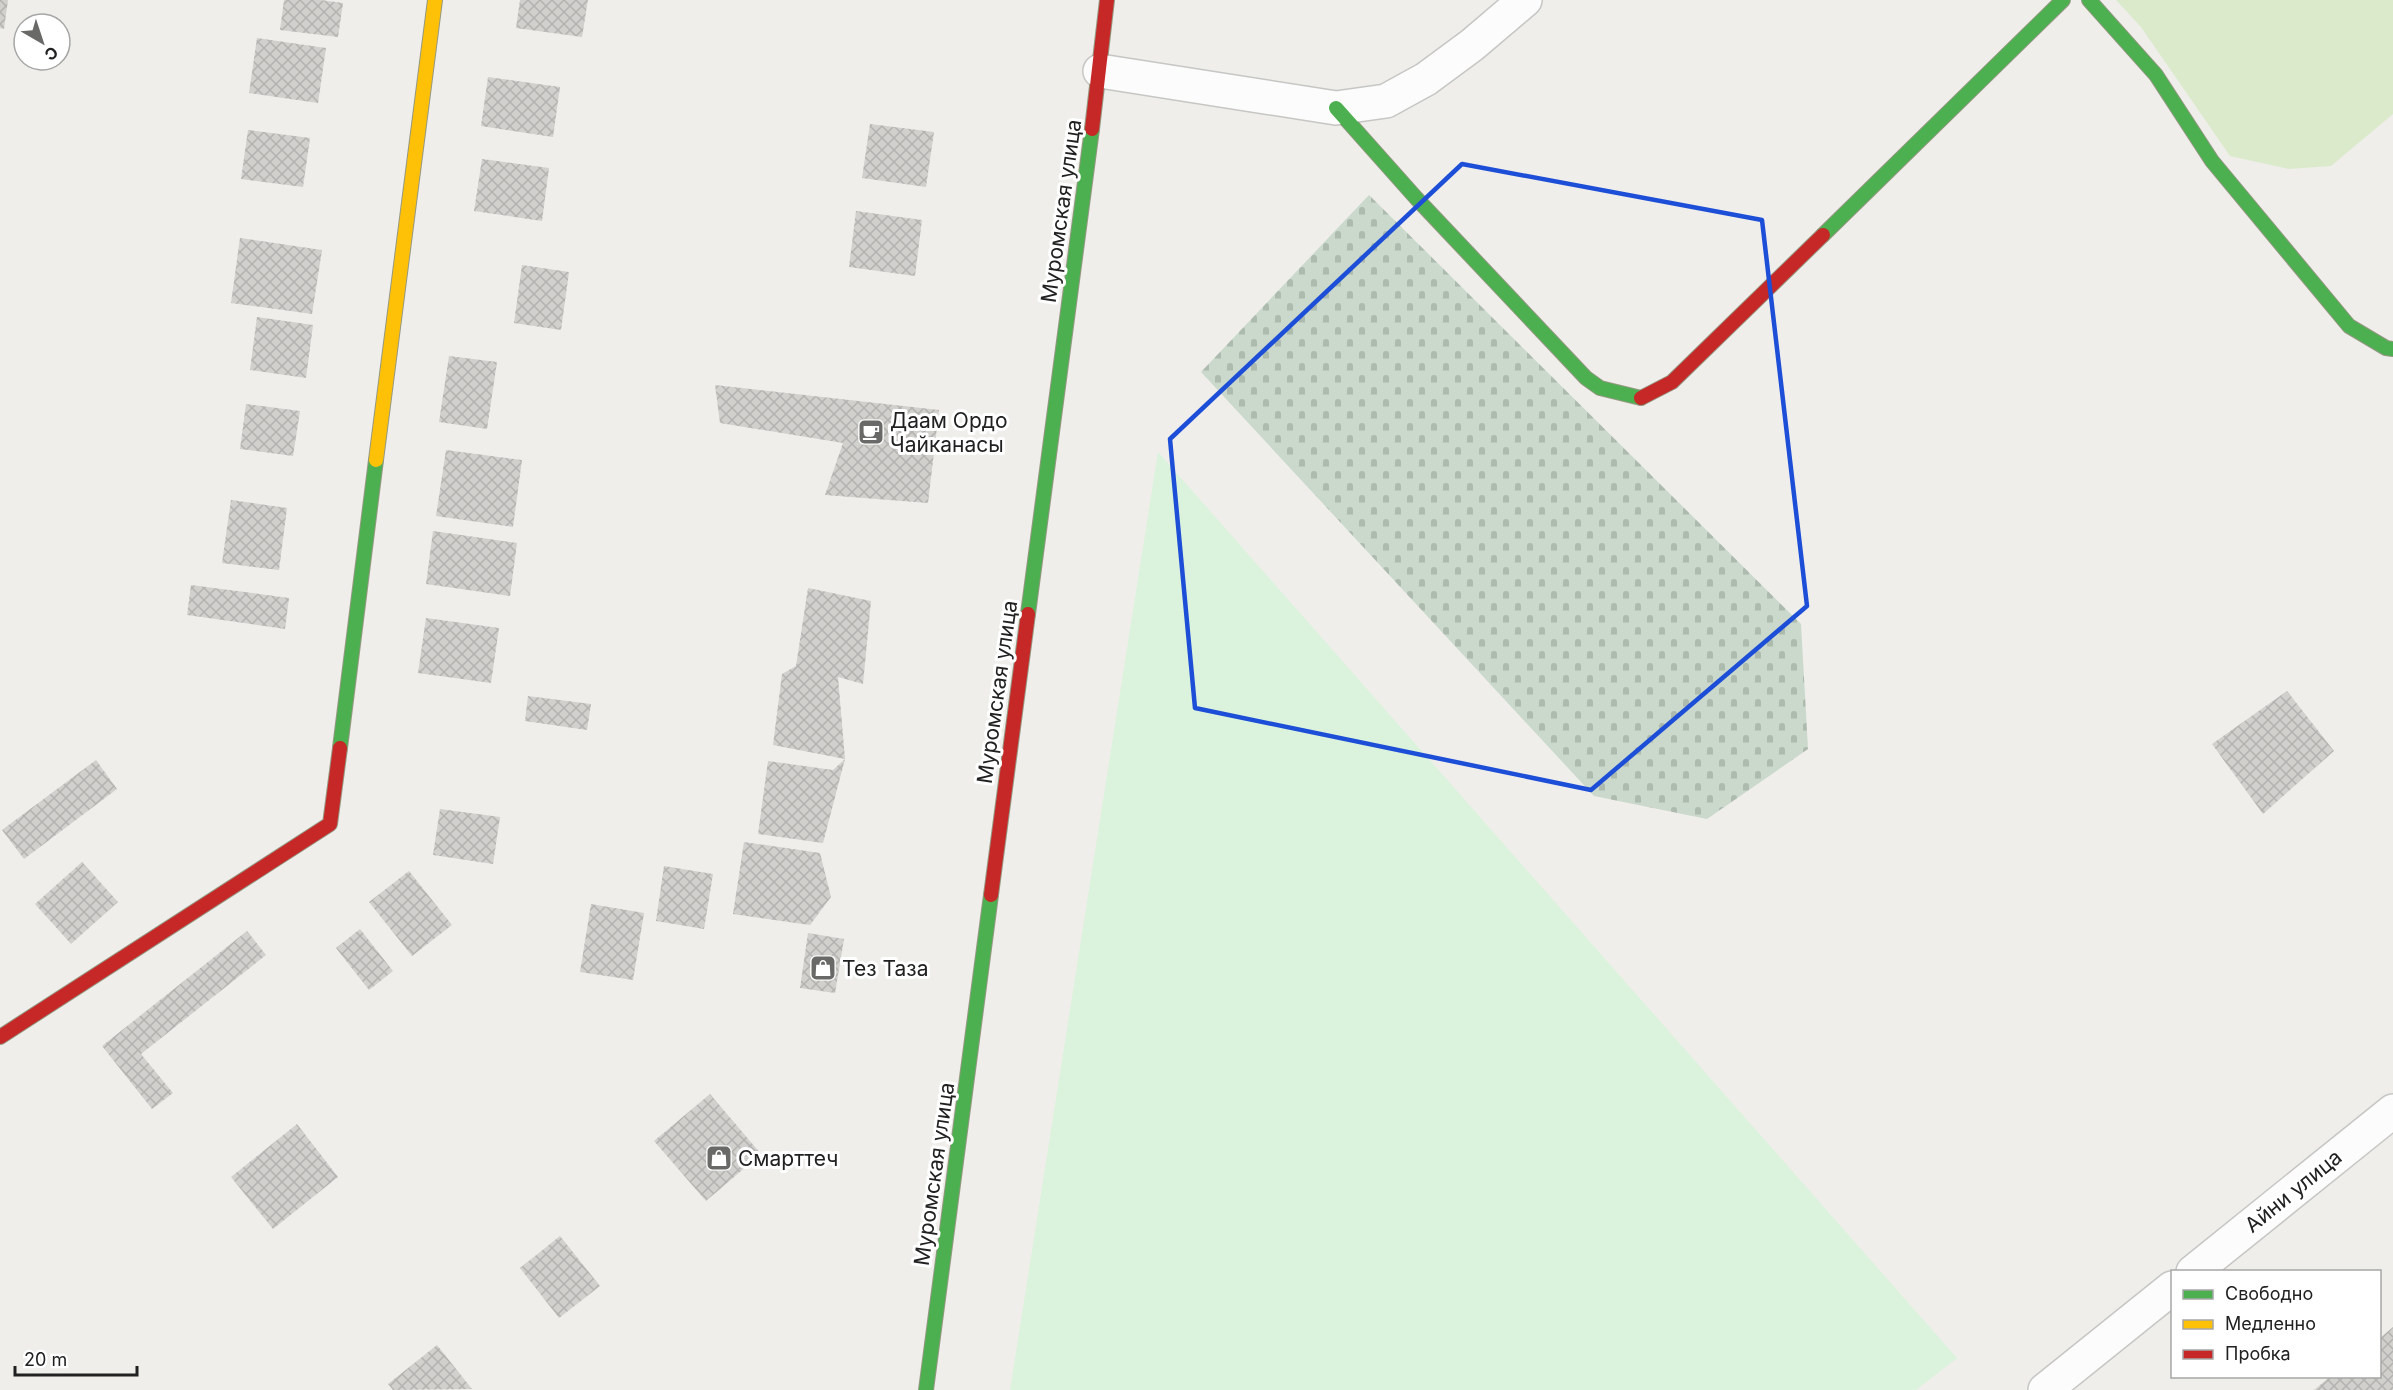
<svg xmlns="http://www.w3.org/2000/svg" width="2393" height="1390" font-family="Inter,sans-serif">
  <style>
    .grass { fill: #daeacb }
    .cemetery { fill: url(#cemetery-stones) }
    .park { fill: #dbf3dc }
    .building { fill: url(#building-cross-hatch) }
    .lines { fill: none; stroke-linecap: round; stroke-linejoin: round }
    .street-casing { stroke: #c6c6c4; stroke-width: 36 }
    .fast-casing { stroke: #959883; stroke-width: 16 }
    .slow-casing { stroke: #959883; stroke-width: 16 }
    .jam-casing { stroke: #959883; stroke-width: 16 }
    .street { stroke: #fdfcfc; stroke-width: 33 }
    .fast { stroke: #4caf50; stroke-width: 14 }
    .slow { stroke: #ffc107; stroke-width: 14 }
    .jam { stroke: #c62828; stroke-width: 14 }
    .marked { fill: none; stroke: #1d4ed8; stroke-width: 4.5; stroke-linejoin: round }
    .labels { text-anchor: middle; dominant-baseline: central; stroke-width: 6; stroke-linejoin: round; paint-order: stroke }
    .street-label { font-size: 21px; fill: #212121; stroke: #fff }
    .poi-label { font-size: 21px; fill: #212121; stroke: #fff; text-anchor: start }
  </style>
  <defs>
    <pattern id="cemetery-stones" width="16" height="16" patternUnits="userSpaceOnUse" patternTransform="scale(1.5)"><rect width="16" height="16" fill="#cad9cb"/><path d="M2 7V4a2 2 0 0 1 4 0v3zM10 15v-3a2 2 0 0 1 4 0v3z" fill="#adbaae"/></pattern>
    <pattern id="building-cross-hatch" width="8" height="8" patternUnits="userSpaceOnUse" patternTransform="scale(1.5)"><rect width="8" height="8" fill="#d2d0cd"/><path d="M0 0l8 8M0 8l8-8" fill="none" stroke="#b4b2b0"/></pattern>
  </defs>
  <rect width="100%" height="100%" fill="#efeeea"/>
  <polygon class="grass" points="2116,0 2393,0 2393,114 2331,166 2289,169 2230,156 2141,27"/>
  <polygon class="cemetery" points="1369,195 1801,624 1808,749 1707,819 1594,796 1201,372"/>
  <polygon class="park" points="1158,452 1957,1358 1916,1390 1010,1390"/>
  <g class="building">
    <polygon points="0,0 8,0 4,29 0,28"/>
    <polygon points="284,0 321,0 343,3 338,37 280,30"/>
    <polygon points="520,0 588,0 582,37 516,28"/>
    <polygon points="257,38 326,48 318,103 249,93"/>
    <polygon points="488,77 560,87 553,137 481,126"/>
    <polygon points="870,124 934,132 926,187 862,178"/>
    <polygon points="248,130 310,138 303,187 241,179"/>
    <polygon points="482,159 549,168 542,221 474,211"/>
    <polygon points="856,211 922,220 915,276 849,267"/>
    <polygon points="240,238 322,250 312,314 231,303"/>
    <polygon points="522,265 569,272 561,330 514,323"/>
    <polygon points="257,317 313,325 306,378 250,370"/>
    <polygon points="449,356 497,362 487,429 439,422"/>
    <polygon points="715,385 939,410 928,503 825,495 843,443 720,423"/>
    <polygon points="246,404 300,411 293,456 240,449"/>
    <polygon points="446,450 522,460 513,527 436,516"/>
    <polygon points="231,500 287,508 279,570 222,563"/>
    <polygon points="433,531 517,543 510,596 426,584"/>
    <polygon points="191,585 289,598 285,629 187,615"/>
    <polygon points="808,588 871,601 863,684 838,677 845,759 823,843 758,834 768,761 833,770 845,759 773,745 782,674 796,666"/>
    <polygon points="426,618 499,628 491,683 418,673"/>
    <polygon points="2287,691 2334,751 2263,814 2212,744"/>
    <polygon points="528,696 591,704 587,730 525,721"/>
    <polygon points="96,760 117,789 24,859 2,830"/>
    <polygon points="440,809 500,817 493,864 433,855"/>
    <polygon points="744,842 820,853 831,897 810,925 733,914"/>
    <polygon points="82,862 118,902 71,944 35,904"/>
    <polygon points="664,866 713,874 704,929 656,921"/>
    <polygon points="409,871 452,925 412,956 369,902"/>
    <polygon points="591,904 644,913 633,980 580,972"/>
    <polygon points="360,929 393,971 369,990 336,948"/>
    <polygon points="247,931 266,955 141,1054 173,1093 152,1109 102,1046"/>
    <polygon points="808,933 844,939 835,993 800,988"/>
    <polygon points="710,1094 761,1154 706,1201 654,1141"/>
    <polygon points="297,1124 338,1177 273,1229 231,1177"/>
    <polygon points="560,1236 600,1286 559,1318 520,1268"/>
    <polygon points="2393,1327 2393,1390 2314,1390 2331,1376 2380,1376 2380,1338"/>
    <polygon points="437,1345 472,1389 393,1390 388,1384"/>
  </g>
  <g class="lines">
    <g class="street-casing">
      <g id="street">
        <polyline points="1100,71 1336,108 1386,101 1426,79 1472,45 1525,0"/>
        <polyline points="2193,1272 2393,1111"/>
        <polyline points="2045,1390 2172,1288"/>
      </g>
    </g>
    <g class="fast-casing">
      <g id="fast">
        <polyline points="2089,0 2156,75 2212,161 2349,326 2386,348 2393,349"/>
        <polyline points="1336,108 1417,199 1586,378 1600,388 1641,398"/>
        <polyline points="1823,235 2063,0"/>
        <polyline points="1028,614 1092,129"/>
        <polyline points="340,748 376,460"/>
        <polyline points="926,1390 991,895"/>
      </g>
    </g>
    <g class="slow-casing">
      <polyline id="slow" points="376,460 435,0"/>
    </g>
    <g class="jam-casing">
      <g id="jam">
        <polyline points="1092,129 1107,0"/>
        <polyline points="1641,398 1672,382 1823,235"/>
        <polyline points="991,895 1028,614"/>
        <polyline points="0,1037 330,824 340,748"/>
      </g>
    </g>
    <use href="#street" class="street"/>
    <use href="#fast" class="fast"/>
    <use href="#slow" class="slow"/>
    <use href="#jam" class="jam"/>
  </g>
  <path class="marked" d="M 1462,164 L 1762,220 L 1807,606 L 1591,790 L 1195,708 L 1170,439 Z"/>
  <defs>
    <g id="cafe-square" transform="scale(1.35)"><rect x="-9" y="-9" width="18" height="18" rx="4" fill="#696967" stroke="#fff"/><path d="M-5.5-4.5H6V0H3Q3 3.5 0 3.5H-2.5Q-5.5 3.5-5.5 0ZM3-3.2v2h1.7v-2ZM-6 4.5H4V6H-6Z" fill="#fff"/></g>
    <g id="shop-square" transform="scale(1.35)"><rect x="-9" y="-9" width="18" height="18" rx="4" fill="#696967" stroke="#fff"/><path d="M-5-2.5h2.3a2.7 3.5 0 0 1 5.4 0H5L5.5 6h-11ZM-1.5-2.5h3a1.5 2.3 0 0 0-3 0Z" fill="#fff"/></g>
  </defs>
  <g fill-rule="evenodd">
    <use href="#cafe-square" x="871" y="432"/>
    <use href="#shop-square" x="823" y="968"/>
    <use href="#shop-square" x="719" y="1158"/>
  </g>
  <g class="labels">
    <g class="street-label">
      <text transform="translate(1061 211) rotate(-82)">Муромская улица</text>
      <text transform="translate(997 692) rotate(-82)">Муромская улица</text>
      <text transform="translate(934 1174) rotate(-82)">Муромская улица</text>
      <text transform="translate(2293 1191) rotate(-39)">Айни улица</text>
    </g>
    <g class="poi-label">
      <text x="890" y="420">Даам Ордо<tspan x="890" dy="24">Чайканасы</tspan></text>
      <text x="842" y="968">Тез Таза</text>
      <text x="738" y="1158">Смарттеч</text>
    </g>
  </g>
  <rect x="2171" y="1270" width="210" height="108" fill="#ffffff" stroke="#a6a6a6" stroke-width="1.5"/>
  <rect x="2183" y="1290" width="30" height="9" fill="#4caf50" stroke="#a6a6a6" stroke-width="1.5"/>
  <text x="2225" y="1300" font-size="18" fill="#212121">Свободно</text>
  <rect x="2183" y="1320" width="30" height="9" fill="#ffc107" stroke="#a6a6a6" stroke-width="1.5"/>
  <text x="2225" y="1330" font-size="18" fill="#212121">Медленно</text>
  <rect x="2183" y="1350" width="30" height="9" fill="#c62828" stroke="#a6a6a6" stroke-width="1.5"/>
  <text x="2225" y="1360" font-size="18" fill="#212121">Пробка</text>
  <g transform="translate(42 42) rotate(141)"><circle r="28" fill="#ffffff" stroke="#a6a6a6" stroke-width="1.5"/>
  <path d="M0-4.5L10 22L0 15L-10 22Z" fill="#696967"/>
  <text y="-9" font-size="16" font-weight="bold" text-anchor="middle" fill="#212121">С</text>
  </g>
  <path d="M15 1366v9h122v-9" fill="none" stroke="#212121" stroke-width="3"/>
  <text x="24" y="1366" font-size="18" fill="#212121" stroke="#ffffff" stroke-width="4.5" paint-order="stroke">20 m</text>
</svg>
